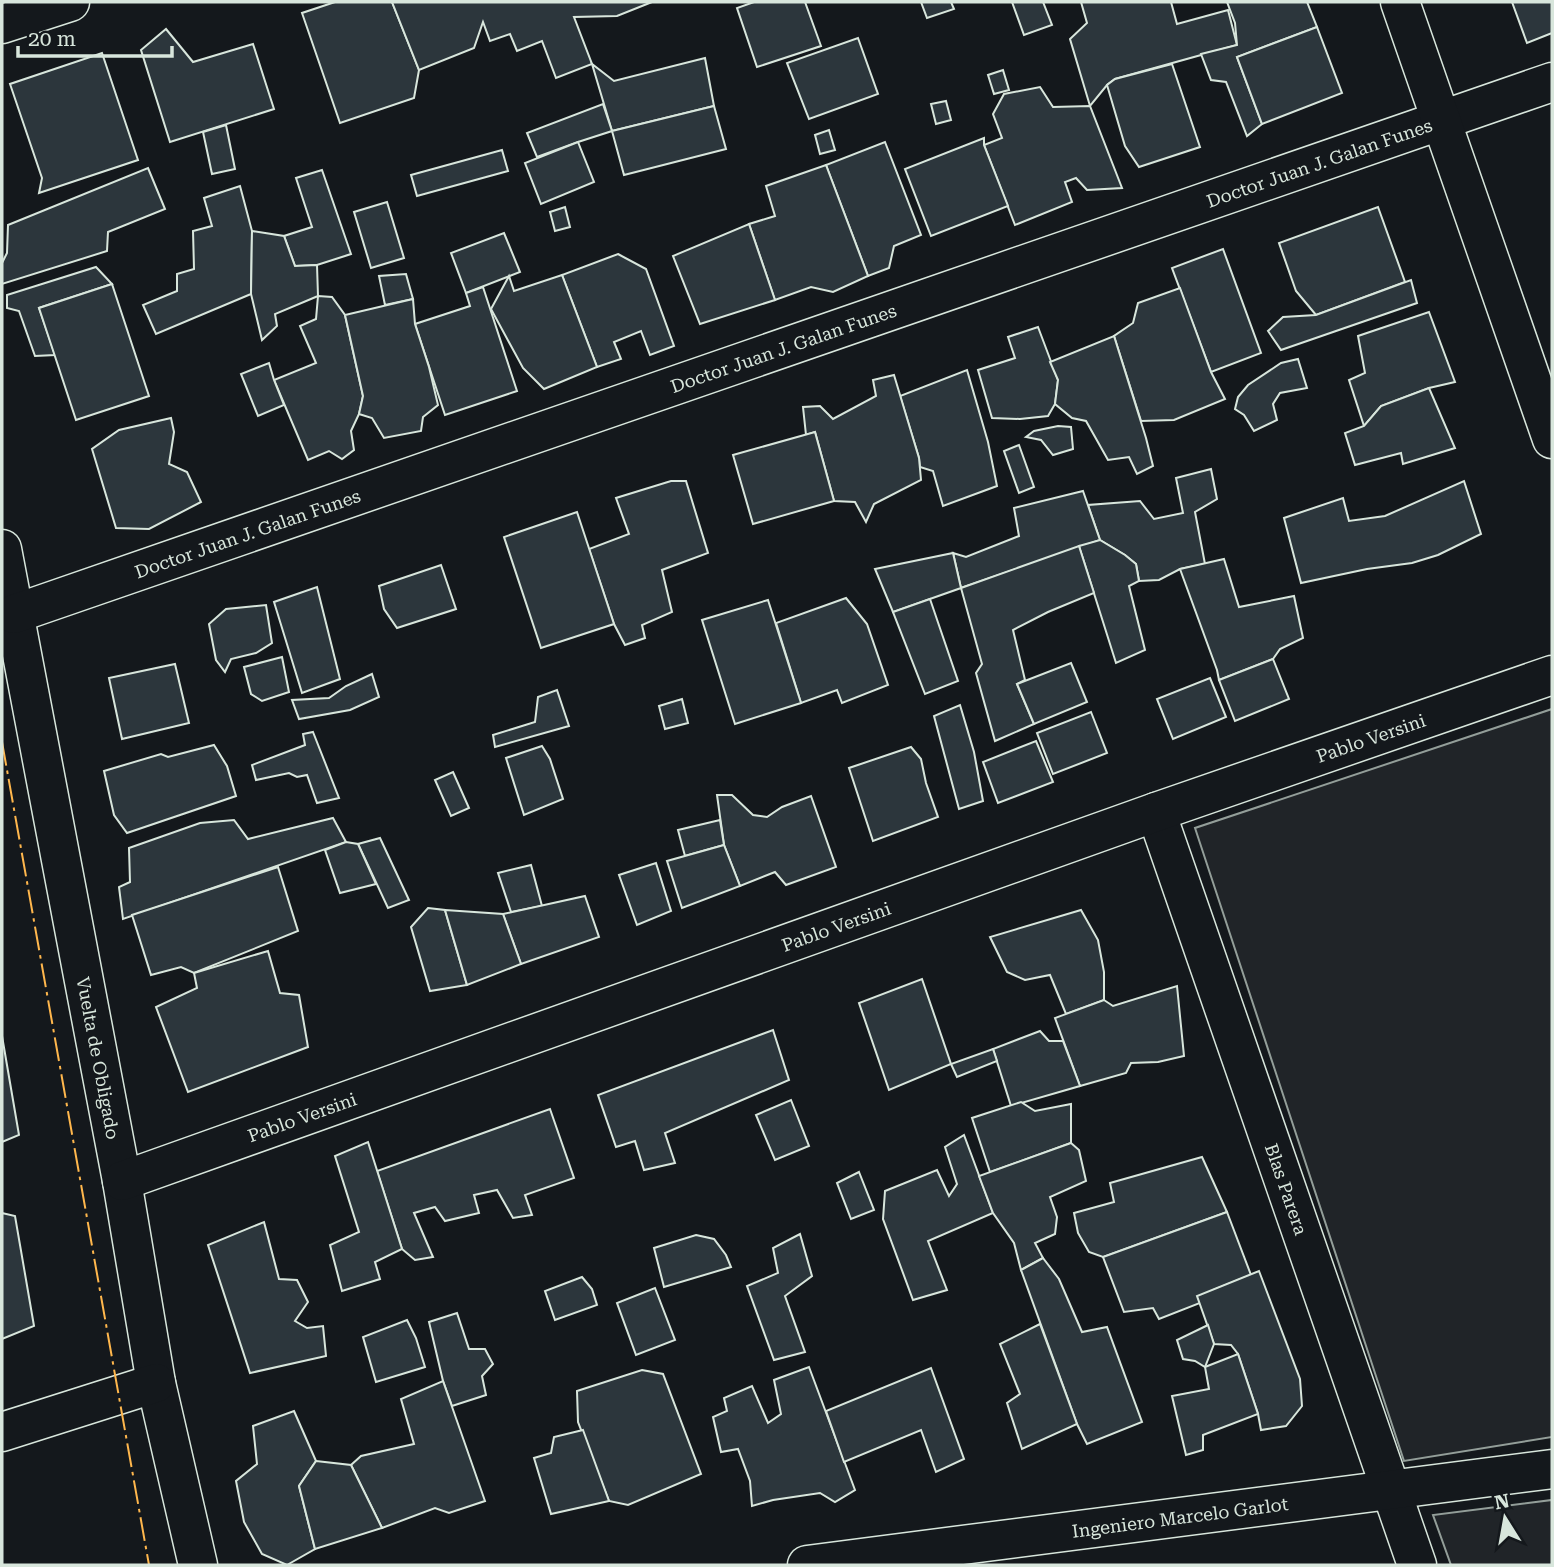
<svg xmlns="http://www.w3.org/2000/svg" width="1554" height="1567" font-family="'Roboto Serif',serif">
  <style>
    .green { fill: #202428; stroke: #939e99; stroke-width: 2 }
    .building { fill: #2c363c; stroke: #d8e6dc; stroke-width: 2 }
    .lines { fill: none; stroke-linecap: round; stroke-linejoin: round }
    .minor-casing { stroke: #d8e6dc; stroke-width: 41 }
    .secondary-casing { stroke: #d8e6dc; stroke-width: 41 }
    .minor { stroke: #14181c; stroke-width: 38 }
    .secondary { stroke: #14181c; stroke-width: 38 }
    .power { stroke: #ffb74d; stroke-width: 2; stroke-dasharray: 24 5 3.5 5; stroke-linecap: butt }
    .labels { text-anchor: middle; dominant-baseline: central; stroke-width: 5; stroke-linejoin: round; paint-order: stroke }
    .street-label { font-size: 18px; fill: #d8e6dc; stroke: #14181c }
  </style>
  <rect width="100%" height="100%" fill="#14181c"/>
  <g class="green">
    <polygon points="1552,709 1552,1437 1404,1461 1195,828"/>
    <polygon points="1552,1500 1552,1565 1451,1565 1433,1515"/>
  </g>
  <g class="building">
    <polygon points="335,2 392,2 419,70 414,98 340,123 302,13"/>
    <polygon points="392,2 652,2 617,16 574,17 592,64 556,78 542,41 517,51 510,34 490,41 483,22 474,48 419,70"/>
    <polygon points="754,2 805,2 821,46 757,67 737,8"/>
    <polygon points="921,2 951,2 954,9 927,18"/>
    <polygon points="1012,2 1043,2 1052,25 1024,35"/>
    <polygon points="1081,2 1171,2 1177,24 1228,10 1237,45 1115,79 1107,85 1090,106 1070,39 1087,23"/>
    <polygon points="1227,2 1307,2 1317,27 1237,57 1262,124 1247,136 1226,82 1211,80 1201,54 1237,45 1235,23"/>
    <polygon points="1512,2 1552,2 1552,33 1527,43"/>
    <polygon points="1317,27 1342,93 1262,124 1237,57"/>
    <polygon points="166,29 193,62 253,44 274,109 170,142 141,50"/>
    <polygon points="858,38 878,94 809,119 787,63"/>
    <polygon points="102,53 138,160 39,193 42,178 10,84"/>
    <polygon points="705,58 714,106 612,131 592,64 614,81"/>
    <polygon points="1172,64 1200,147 1139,167 1125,146 1107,85 1115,79"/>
    <polygon points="1003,70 1009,90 994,94 988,75"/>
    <polygon points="1040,87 1053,107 1090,106 1122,188 1087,190 1076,178 1065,182 1072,202 1015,225 984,145 1002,138 993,114 1004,94"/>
    <polygon points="946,101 951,120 936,124 931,104"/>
    <polygon points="603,104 612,131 578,142 537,157 527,133"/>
    <polygon points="714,106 726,149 624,175 612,131"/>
    <polygon points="226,125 235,169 212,174 203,132"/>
    <polygon points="829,130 835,150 820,154 815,135"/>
    <polygon points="984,138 984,145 1008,206 931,236 905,169"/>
    <polygon points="578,142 594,182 541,204 525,163"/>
    <polygon points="885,142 921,235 894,246 889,268 868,276 826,165"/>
    <polygon points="502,150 508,171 417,196 411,175"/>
    <polygon points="826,165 868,276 833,292 811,287 775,300 749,224 775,216 766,186"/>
    <polygon points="148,168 165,209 108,232 107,251 2,284 2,263 7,253 8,225"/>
    <polygon points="322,170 351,254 317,265 295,266 284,236 312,227 296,178"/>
    <polygon points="240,186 252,231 251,294 156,334 143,305 177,291 177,274 194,269 193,231 212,226 204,198"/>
    <polygon points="387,202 404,258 371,268 354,212"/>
    <polygon points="565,207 570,227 555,231 550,212"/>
    <polygon points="1378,207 1405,282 1316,315 1296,291 1279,243"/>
    <polygon points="749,224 775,300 700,324 673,256"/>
    <polygon points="252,231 284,236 295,266 317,265 318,296 275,314 277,326 262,340 251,294"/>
    <polygon points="504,233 520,272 466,293 451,253"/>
    <polygon points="1223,249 1261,353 1211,372 1172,268"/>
    <polygon points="618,254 646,269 674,346 650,355 641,331 614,342 621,359 597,367 562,275"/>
    <polygon points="96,267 112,284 39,308 55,355 35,356 19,311 7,308 7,295"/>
    <polygon points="406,274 413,299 385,305 379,276"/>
    <polygon points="562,275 597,367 544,389 523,368 491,309 509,276 514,291"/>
    <polygon points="1411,280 1417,303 1281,350 1268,331 1283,317 1316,315"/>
    <polygon points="112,284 149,396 76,420 39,308"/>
    <polygon points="483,287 517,391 445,415 415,324 470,306 466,293"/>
    <polygon points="1180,288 1211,372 1225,399 1174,420 1141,421 1114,336 1133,323 1138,303"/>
    <polygon points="318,296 332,297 345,315 363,396 359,414 351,431 354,450 342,459 329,451 308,460 274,380 316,363 300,326 316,319"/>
    <polygon points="413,299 415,324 429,367 438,405 423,417 421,431 384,438 372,418 359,414 363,396 345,315"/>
    <polygon points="1429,312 1455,382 1429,388 1381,406 1364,426 1349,380 1365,373 1358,336"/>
    <polygon points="1038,327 1058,380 1055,404 1048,416 1020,419 992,418 978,370 1015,358 1008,337"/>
    <polygon points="1114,336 1146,438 1153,466 1137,474 1129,457 1108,460 1086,421 1072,418 1055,404 1058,380 1050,362"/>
    <polygon points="1298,359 1307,388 1280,393 1273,404 1277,420 1254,431 1244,415 1235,409 1238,397 1248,385 1281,363"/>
    <polygon points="269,363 274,380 284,405 258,416 241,374"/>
    <polygon points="967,370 988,442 997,486 943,506 933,471 920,467 919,458 900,396"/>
    <polygon points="894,375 919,458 921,480 874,504 866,522 855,502 834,501 815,432 806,435 803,407 820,406 833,419 876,396 873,380"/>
    <polygon points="1429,388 1455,448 1403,464 1401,453 1355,465 1345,433 1364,426 1381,406"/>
    <polygon points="171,418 174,432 169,464 187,472 201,502 149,529 116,528 92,449 119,430"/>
    <polygon points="1058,426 1071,427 1073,449 1053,455 1041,440 1026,437 1034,431"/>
    <polygon points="815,432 834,501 753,524 733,455"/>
    <polygon points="1019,445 1034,487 1019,493 1004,451"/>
    <polygon points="1211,469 1217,499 1195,512 1205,564 1180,569 1159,580 1139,581 1136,564 1125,555 1100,540 1088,505 1140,501 1154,519 1183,513 1176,478"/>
    <polygon points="671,481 686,481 708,553 662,570 672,612 642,625 645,638 625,645 614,624 589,549 629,534 616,498"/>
    <polygon points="1464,481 1481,534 1438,555 1412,563 1367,569 1301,583 1284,518 1343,498 1349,521 1385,516"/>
    <polygon points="1083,491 1100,540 961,588 953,553 966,557 1019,536 1014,508"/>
    <polygon points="577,512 614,624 541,648 504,537"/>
    <polygon points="1100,540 1125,555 1136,564 1139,581 1129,586 1145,650 1116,663 1079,546"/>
    <polygon points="1079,546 1094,593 1048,612 1013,630 1025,680 1017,684 1034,724 995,741 976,673 982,664 961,588"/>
    <polygon points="953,553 961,588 893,612 875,569"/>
    <polygon points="1224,559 1239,607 1294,596 1303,638 1280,649 1273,659 1219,680 1217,670 1180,569"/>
    <polygon points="441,565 456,609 397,628 384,609 379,586"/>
    <polygon points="317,587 340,679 302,693 274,602"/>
    <polygon points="846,598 867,624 888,685 842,703 837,690 801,703 776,623"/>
    <polygon points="930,599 958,681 925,694 893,612"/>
    <polygon points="768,600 801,703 735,724 702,620"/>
    <polygon points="266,605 272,643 256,653 231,659 225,672 216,660 209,624 226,609"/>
    <polygon points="282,657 289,692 262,701 251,694 244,667"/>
    <polygon points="1273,659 1289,699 1235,721 1219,680"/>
    <polygon points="1071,663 1087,702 1034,724 1017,684"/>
    <polygon points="175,664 189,723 122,739 109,678"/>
    <polygon points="372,674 379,697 350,710 299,719 292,700 329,698 346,686"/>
    <polygon points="1210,678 1226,717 1173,739 1157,699"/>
    <polygon points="557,690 569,726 495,747 493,735 535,722 538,697"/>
    <polygon points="682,699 688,723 665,729 659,706"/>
    <polygon points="960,705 974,752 983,801 959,809 934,716"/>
    <polygon points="1091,712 1107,753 1053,774 1037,733"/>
    <polygon points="313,732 339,798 317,803 307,775 297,777 289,773 256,780 252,765 305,745 303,734"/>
    <polygon points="1036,741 1053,782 998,803 983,762"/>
    <polygon points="214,745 227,766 236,796 127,833 114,815 104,771 161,754 168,757"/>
    <polygon points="542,746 550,759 563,799 524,815 506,758"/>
    <polygon points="911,747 921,759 926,783 938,817 873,841 849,768"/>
    <polygon points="453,772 469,808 451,816 435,780"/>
    <polygon points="717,795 732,795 753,815 767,817 782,807 811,796 836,867 786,885 775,872 740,886 724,845"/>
    <polygon points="333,818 346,842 123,919 119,887 130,882 129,848 200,823 234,820 248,839"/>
    <polygon points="720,820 724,845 685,856 678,830"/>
    <polygon points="380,838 409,900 388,908 358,844"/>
    <polygon points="346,842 358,844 376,884 340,893 325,850"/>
    <polygon points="724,845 740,886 682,908 667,861"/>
    <polygon points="656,863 671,911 637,925 619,875"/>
    <polygon points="531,865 542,906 511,912 498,873"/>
    <polygon points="278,867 298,931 194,973 181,967 151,975 132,915"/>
    <polygon points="585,896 599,937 521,964 503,914"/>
    <polygon points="428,908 445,910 467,985 430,991 411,927"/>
    <polygon points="445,910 503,914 521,964 467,985"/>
    <polygon points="1081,910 1098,940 1104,972 1104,1000 1066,1014 1050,975 1025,980 1007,972 990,937"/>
    <polygon points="268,951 280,993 299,995 308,1047 188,1092 156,1007 197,988 194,973"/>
    <polygon points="922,979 951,1064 889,1090 859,1003"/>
    <polygon points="1177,986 1184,1056 1158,1062 1131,1063 1126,1073 1080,1086 1055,1018 1104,1000 1113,1006"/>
    <polygon points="773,1030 789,1080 665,1133 675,1163 644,1170 635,1141 616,1147 598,1095"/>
    <polygon points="1040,1031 1049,1041 1063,1041 1080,1086 1011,1106 993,1049"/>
    <polygon points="2,1036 19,1135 2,1142"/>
    <polygon points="993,1049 997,1061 957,1077 951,1064"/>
    <polygon points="791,1100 809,1146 775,1160 756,1115"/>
    <polygon points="1021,1102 1035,1111 1071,1104 1071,1143 990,1172 972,1118"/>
    <polygon points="550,1109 574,1178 525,1195 532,1215 513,1218 497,1190 474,1195 479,1213 445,1221 435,1207 414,1213 433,1257 415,1260 402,1249 377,1171"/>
    <polygon points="964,1135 993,1213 928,1241 947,1290 913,1300 883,1219 885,1191 937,1170 949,1196 957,1184 945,1147"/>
    <polygon points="368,1142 402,1249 375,1262 380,1279 342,1291 330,1245 359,1232 335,1156"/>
    <polygon points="1071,1143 1079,1150 1086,1181 1050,1197 1057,1217 1055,1234 1035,1243 1043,1258 1021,1270 1014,1243 993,1213 979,1176"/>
    <polygon points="1202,1157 1227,1212 1103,1257 1089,1252 1078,1233 1074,1213 1114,1202 1110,1183"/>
    <polygon points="859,1172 874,1210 851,1219 837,1183"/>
    <polygon points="1227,1212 1251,1275 1213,1290 1200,1303 1159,1319 1153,1308 1124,1312 1103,1257"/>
    <polygon points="2,1213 15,1216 34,1326 2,1339"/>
    <polygon points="264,1222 279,1279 297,1280 308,1302 295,1321 307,1328 323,1326 326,1356 250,1373 208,1245"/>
    <polygon points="800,1234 812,1276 785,1296 805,1352 774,1360 747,1286 778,1273 773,1248"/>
    <polygon points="696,1235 714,1239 726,1255 731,1267 664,1287 654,1248"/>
    <polygon points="1043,1258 1059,1279 1082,1332 1107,1327 1142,1422 1087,1444 1077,1424 1021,1270"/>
    <polygon points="1259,1271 1300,1379 1302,1406 1286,1426 1261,1430 1258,1414 1238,1354 1231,1345 1214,1344 1197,1296"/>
    <polygon points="582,1277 592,1289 597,1305 555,1320 545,1291"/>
    <polygon points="655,1288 675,1340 636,1355 617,1303"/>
    <polygon points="457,1313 469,1349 485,1349 493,1364 482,1376 486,1395 452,1406 443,1381 429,1322"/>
    <polygon points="407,1320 416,1338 425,1367 376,1382 363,1337"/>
    <polygon points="1040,1324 1077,1424 1022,1449 1007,1403 1020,1394 1000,1344"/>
    <polygon points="1208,1325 1214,1344 1205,1367 1195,1361 1183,1359 1177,1340"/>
    <polygon points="1238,1354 1258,1414 1203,1435 1203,1450 1186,1455 1172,1396 1209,1389 1205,1367"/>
    <polygon points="809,1367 855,1490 835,1502 820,1493 773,1500 752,1506 750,1481 738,1449 721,1452 713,1417 727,1411 724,1398 752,1386 768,1423 781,1414 774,1380"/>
    <polygon points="931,1368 964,1459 936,1472 921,1430 844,1462 826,1411"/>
    <polygon points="642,1370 663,1374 701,1474 628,1505 609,1501 578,1422 577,1391"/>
    <polygon points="443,1381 485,1501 449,1513 435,1508 382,1528 351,1465 361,1456 414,1444 401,1399"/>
    <polygon points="294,1411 316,1461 299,1486 315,1549 287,1565 262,1554 244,1522 236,1481 257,1464 253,1426"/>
    <polygon points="583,1430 609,1501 551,1514 534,1458 551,1453 554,1437"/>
    <polygon points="316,1461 351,1465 382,1528 315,1549 299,1486"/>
  </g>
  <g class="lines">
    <g class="minor-casing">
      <g id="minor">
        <polyline points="2,24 70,2"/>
        <path id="s1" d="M 2,549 L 122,1181 L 156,1383 L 198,1565"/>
        <path id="s2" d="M 14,614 L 1552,82"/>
        <path id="s3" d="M 1156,812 L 1417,1565"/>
        <path id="s4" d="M 122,1181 L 1156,812 L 1552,675"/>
        <polyline points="2,1432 156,1383"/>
        <path id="s5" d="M 807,1565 L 1552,1469"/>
      </g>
    </g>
    <g class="secondary-casing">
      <polyline id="secondary" points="1400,2 1552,439"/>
    </g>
    <use href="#minor" class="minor"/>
    <use href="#secondary" class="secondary"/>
    <polyline class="power" points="2,742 149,1565"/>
  </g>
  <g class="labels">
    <g class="street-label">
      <text stroke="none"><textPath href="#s2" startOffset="1381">Doctor Juan J. Galan Funes</textPath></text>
      <text stroke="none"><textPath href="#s2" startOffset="814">Doctor Juan J. Galan Funes</textPath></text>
      <text stroke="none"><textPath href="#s2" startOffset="247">Doctor Juan J. Galan Funes</textPath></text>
      <text stroke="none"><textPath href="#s4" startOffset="1325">Pablo Versini</textPath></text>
      <text stroke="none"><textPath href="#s4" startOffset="758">Pablo Versini</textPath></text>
      <text stroke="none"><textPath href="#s1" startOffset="518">Vuelta de Obligado</textPath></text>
      <text stroke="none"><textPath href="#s4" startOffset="191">Pablo Versini</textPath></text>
      <text stroke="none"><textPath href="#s3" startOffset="399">Blas Parera</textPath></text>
      <text stroke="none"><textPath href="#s5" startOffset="376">Ingeniero Marcelo Garlot</textPath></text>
    </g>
  </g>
  <rect width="1554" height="1567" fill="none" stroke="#d8e6dc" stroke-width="7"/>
  <g transform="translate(1505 1518) rotate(349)" stroke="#14181c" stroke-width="5" paint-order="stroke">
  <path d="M0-5L12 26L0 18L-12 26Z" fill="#d8e6dc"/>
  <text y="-10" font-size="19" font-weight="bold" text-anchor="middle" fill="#d8e6dc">N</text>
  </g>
  <path d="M18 46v10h154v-10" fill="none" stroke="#d8e6dc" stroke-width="3.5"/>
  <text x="28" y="46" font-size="21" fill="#d8e6dc" stroke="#14181c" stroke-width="5" paint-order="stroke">20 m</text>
</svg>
